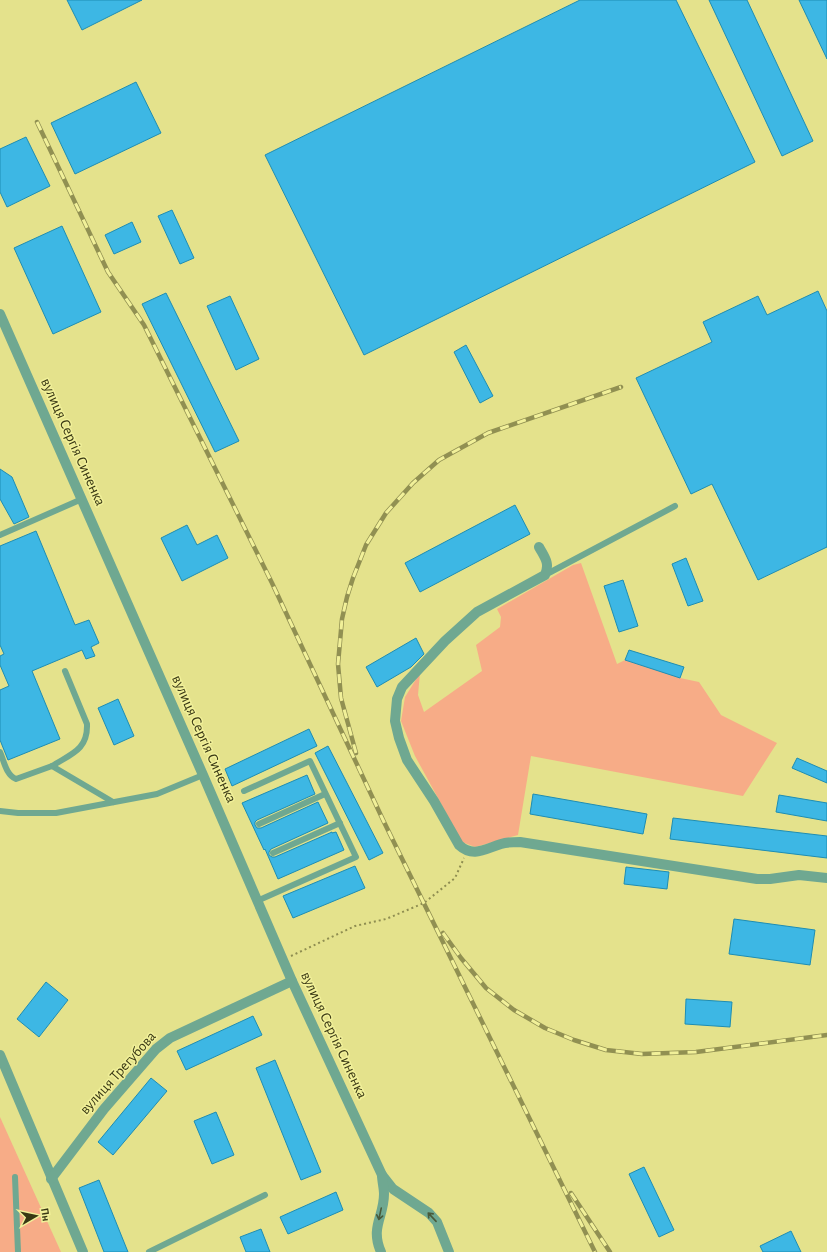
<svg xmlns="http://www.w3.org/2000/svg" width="827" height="1252" font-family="'Alegreya Sans',sans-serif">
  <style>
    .green { fill: #f7ac87 }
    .building { fill: #3db7e4; stroke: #1e8db3 }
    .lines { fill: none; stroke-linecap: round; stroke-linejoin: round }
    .path { stroke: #8f8e51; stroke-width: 2; stroke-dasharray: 2 3; stroke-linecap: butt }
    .service { stroke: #6fa891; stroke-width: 6 }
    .minor { stroke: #6fa891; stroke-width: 10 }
    .tertiary { stroke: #6fa891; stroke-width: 10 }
    .rail-casing { stroke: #919052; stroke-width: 4.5 }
    .rail { stroke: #f1f099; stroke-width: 3; stroke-dasharray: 9; stroke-linecap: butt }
    .oneway { stroke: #495a3a }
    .labels { text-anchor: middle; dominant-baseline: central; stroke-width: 3; stroke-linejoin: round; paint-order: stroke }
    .street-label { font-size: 15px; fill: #393814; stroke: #f1f099 }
  </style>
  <rect width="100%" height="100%" fill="#e4e28c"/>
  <g class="green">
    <polygon points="581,563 617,664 625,660 680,678 699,682 721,715 777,743 743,796 531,756 518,835 475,847 462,842 415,756 401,721 405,697 420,673 418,695 424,712 482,671 476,645 500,627 501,617 497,609 573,565"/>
    <polygon points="0,1117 61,1252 0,1252"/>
  </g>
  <g class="building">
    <polygon points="67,0 142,0 82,30"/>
    <polygon points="580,0 676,0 755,162 364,355 265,155"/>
    <polygon points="709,0 747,0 813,141 782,156"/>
    <polygon points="799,0 827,0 827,59"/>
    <polygon points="136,82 161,133 75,174 51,123"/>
    <polygon points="26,137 50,186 7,207 0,192 0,149"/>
    <polygon points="172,210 194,258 180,264 158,216"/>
    <polygon points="132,222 141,242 114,254 105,235"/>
    <polygon points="62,226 101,312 53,334 14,248"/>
    <polygon points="818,291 827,311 827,547 758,580 712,484 691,494 636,378 712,342 703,322 758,296 767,315"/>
    <polygon points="166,293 239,441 215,452 142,304"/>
    <polygon points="230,296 259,359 236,370 207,306"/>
    <polygon points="466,345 493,396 480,403 454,352"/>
    <polygon points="0,469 12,477 29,517 14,524 0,499"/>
    <polygon points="515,505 530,534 420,592 405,563"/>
    <polygon points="187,525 197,545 217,535 228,558 182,581 161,538"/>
    <polygon points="36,531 75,625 89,620 99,643 91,647 95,656 86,659 82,650 32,671 60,739 8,760 0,740 0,690 9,686 0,665 0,656 4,654 0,645 0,546"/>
    <polygon points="686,558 703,601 688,606 672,564"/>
    <polygon points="623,580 638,626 619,632 604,586"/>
    <polygon points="416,638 424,654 411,667 377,687 366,667"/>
    <polygon points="629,650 684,667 680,678 625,660"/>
    <polygon points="118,699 134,736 114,745 98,708"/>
    <polygon points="309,729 317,746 232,786 225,769"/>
    <polygon points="328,746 383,853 369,860 315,753"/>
    <polygon points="797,758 827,771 827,783 792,768"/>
    <polygon points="307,775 315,794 257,820 255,822 255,825 257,828 261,828 318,802 328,823 271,849 269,852 269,855 272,857 275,857 332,832 332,833 336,832 344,850 278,879 265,849 264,850 242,803"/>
    <polygon points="533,794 647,814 643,834 530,814"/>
    <polygon points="779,795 827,803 827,821 776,812"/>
    <polygon points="673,818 827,836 827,858 670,839"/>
    <polygon points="355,866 365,888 293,918 283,896"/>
    <polygon points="626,867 669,872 667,889 624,884"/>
    <polygon points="734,919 815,930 810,965 729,954"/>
    <polygon points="46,982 68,1000 39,1037 17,1019"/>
    <polygon points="686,999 732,1002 730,1027 685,1024"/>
    <polygon points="253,1016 262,1035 186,1070 177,1051"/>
    <polygon points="275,1060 321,1172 301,1180 256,1068"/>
    <polygon points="151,1078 167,1091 113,1155 98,1142"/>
    <polygon points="216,1112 234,1155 212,1164 194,1121"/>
    <polygon points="644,1167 674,1230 659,1237 629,1174"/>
    <polygon points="99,1180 128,1252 104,1252 79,1188"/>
    <polygon points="336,1192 343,1210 288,1234 280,1217"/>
    <polygon points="261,1229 270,1252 246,1252 240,1237"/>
    <polygon points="791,1231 801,1252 763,1252 760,1246"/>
  </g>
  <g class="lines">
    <polyline class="path" points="291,956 355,926 386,919 424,903 455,878 464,858"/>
    <g class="service">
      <polyline points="0,535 82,499"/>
      <polyline points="545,575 675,506"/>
      <path d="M 0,752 C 4,761 6,775 16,779 L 52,766 L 113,802"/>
      <path d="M 52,766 C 71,754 88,750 87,724 L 65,671"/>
      <polyline points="244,791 310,761 356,857 257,901"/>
      <polyline points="0,811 18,813 56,813 157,794 203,775"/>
      <polyline points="259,824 325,794"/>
      <polyline points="273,853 340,823"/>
      <polyline points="15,1177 18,1252"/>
      <polyline points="149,1252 265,1195"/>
    </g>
    <g class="minor">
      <path d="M 539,547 C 545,558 550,563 545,575 L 477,612 L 445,641 L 402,687 L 397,699 L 395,721 L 399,738 L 407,760 L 434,801 L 459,845 C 473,858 485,849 501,844 C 507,842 513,842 520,842 L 757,879 L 770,879 L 799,875 L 827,878"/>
      <polyline points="0,1055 83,1252"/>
      <polyline points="51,1179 104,1109 156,1049 170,1038 292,981"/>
    </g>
    <g class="tertiary">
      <polyline points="0,314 203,775 292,981 382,1175 393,1189 429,1213 437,1222 449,1252"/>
      <path d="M 381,1252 C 370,1227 384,1217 384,1194 C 384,1188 382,1181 382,1175"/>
    </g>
    <g class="rail-casing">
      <g id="rail">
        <polyline points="37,122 108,272 144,325 272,583 384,822 595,1252"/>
        <polyline points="356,753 341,698 338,664 342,619 347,597 353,578 366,545 386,513 413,483 439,460 488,433 621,387"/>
        <polyline points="443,933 461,958 486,988 514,1010 545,1028 574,1040 606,1050 642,1054 696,1052 827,1035"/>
        <polyline points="571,1193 610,1252"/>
      </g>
    </g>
    <use href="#rail" class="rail"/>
  </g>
  <defs><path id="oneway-shaft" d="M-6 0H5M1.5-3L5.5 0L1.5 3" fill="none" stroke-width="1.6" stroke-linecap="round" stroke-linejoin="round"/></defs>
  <g class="oneway">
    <use href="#oneway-shaft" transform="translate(380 1214) rotate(102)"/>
    <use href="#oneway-shaft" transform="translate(432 1217) rotate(-133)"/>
  </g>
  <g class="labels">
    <g class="street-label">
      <text transform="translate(73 442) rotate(66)">вулиця Сергія Синенка</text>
      <text transform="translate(204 739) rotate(66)">вулиця Сергія Синенка</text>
      <text transform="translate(334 1035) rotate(65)">вулиця Сергія Синенка</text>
      <text transform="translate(118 1073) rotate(-48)">вулиця Трегубова</text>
    </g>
  </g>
  <g transform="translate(36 1216) rotate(81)" stroke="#f1f099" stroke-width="3" paint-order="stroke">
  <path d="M0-3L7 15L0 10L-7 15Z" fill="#393814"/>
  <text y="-6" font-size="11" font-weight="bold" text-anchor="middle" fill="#393814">Пн</text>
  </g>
</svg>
